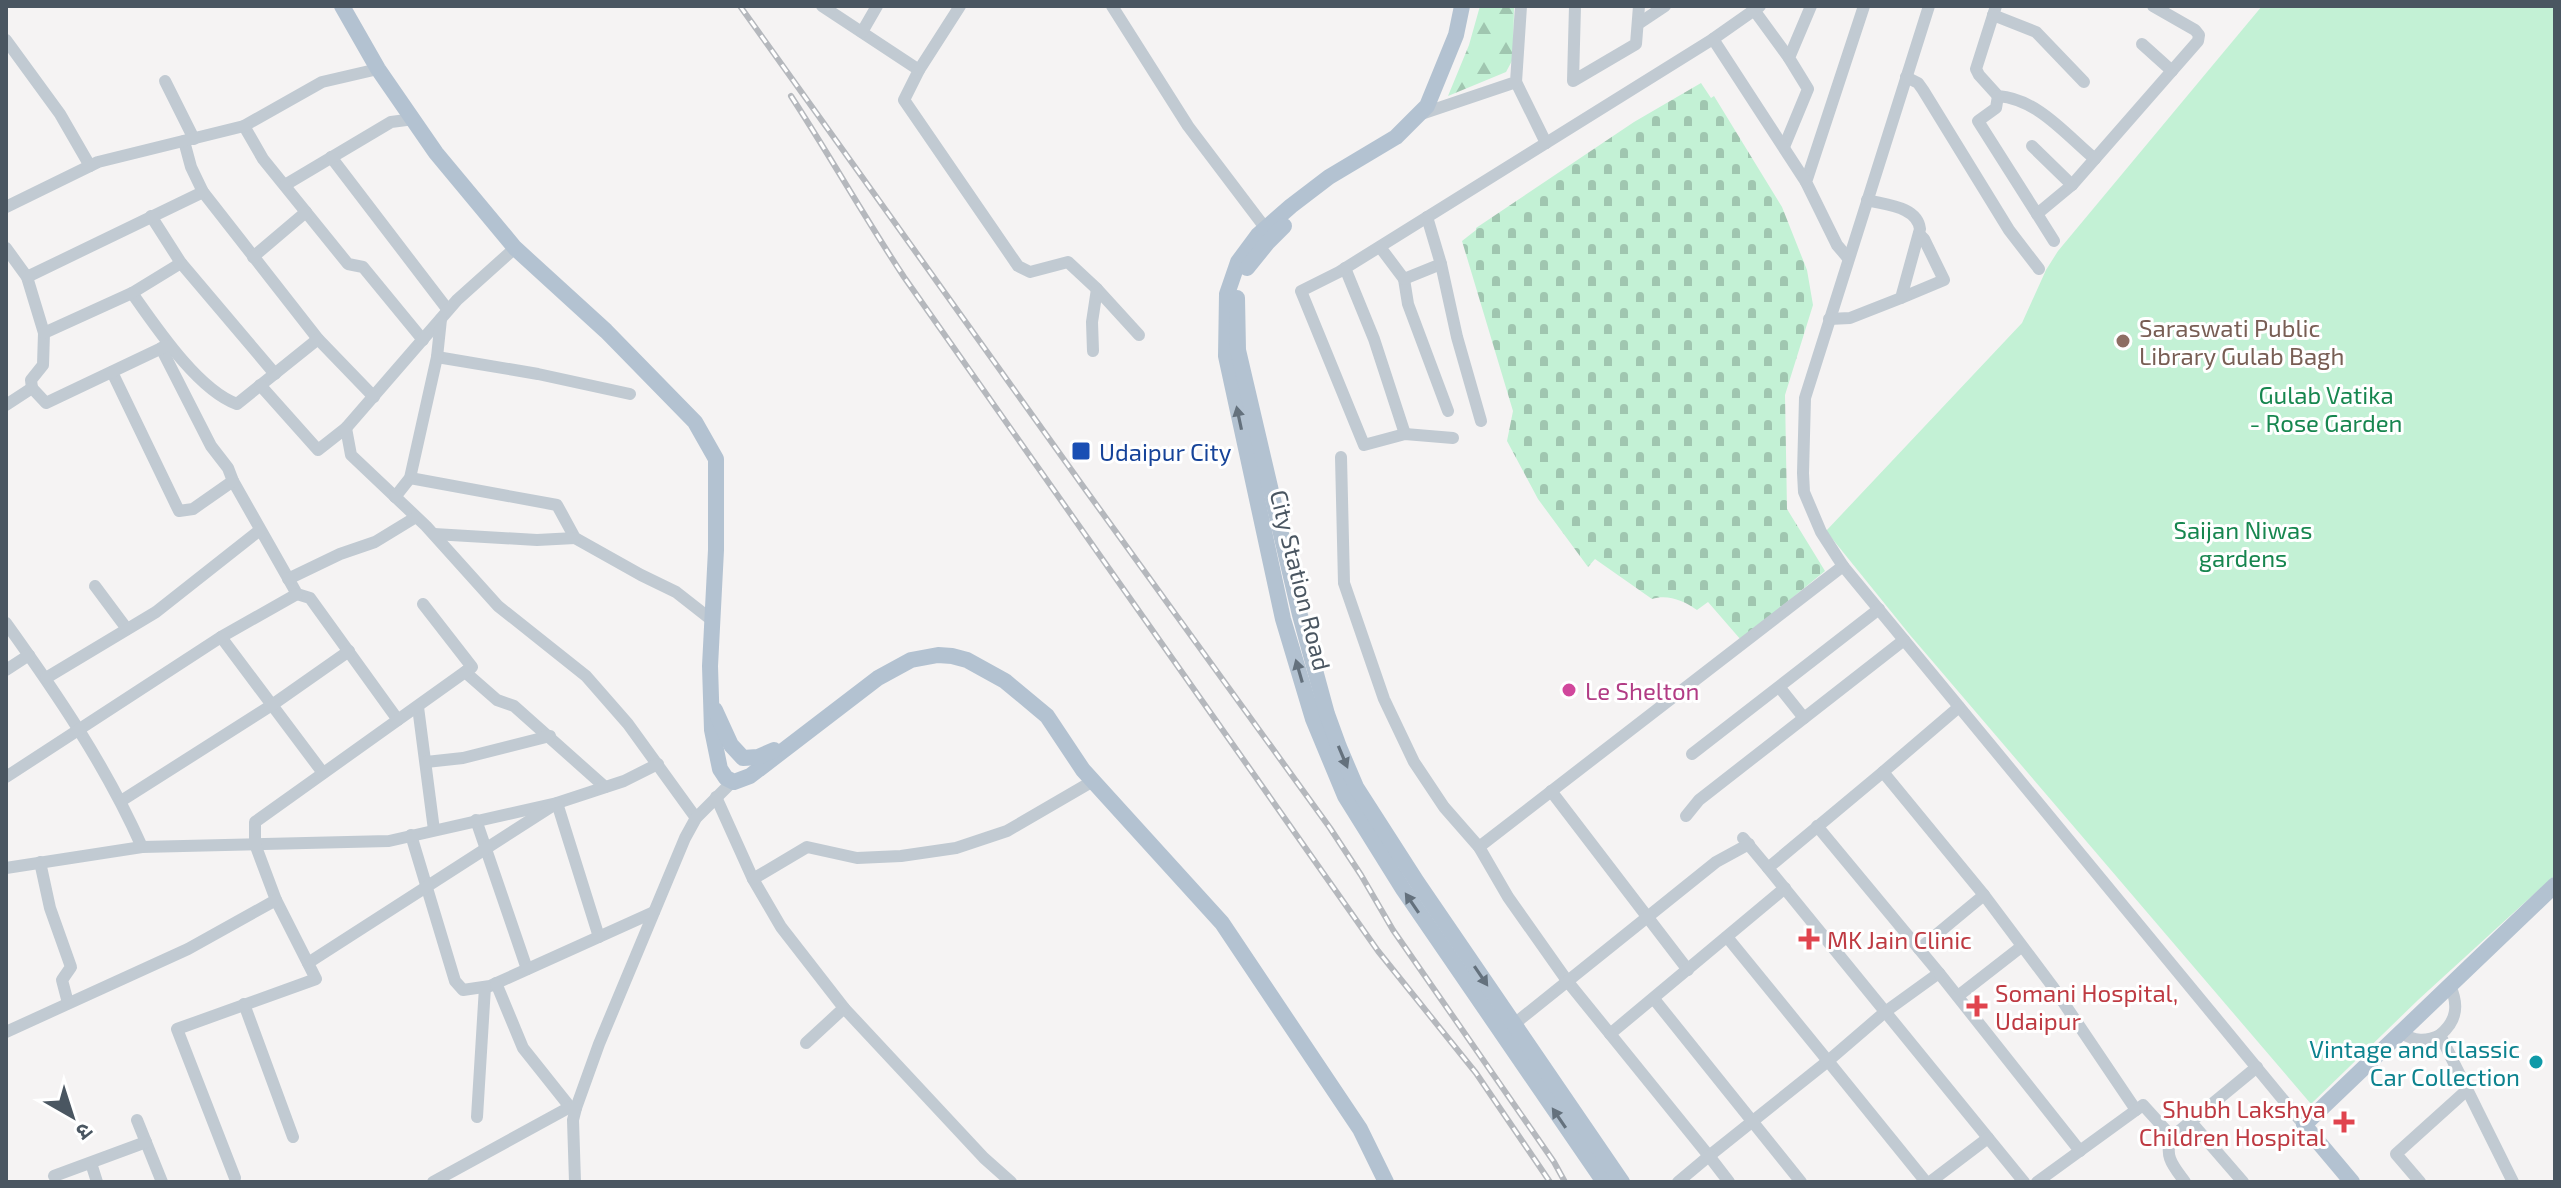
<svg xmlns="http://www.w3.org/2000/svg" width="2561" height="1188" font-family="'Exo 2','Noto Sans Devanagari',sans-serif">
  <style>
    .forest { fill: url(#forest-firs) }
    .cemetery { fill: url(#cemetery-stones) }
    .green { fill: #c3f1d5 }
    .lines { fill: none; stroke-linecap: round; stroke-linejoin: round }
    .minor { stroke: #c1cad2; stroke-width: 12 }
    .major { stroke: #b3c2d1; stroke-width: 16 }
    .rail-casing { stroke: #b5b8bd; stroke-width: 6 }
    .rail { stroke: #fff; stroke-width: 3; stroke-dasharray: 9; stroke-linecap: butt }
    .oneway { fill: #64717d }
    .education-dot { fill: #8d6e63; stroke: #fff; stroke-width: 3 }
    .transit-dot { fill: #1a4fb4; stroke: #fff; stroke-width: 3 }
    .hotel-dot { fill: #d1479c; stroke: #fff; stroke-width: 3 }
    .health-dot { fill: #e0444e; stroke: #fff; stroke-width: 3 }
    .culture-dot { fill: #0f9aa8; stroke: #fff; stroke-width: 3 }
    .labels { text-anchor: middle; dominant-baseline: central; stroke-width: 6; stroke-linejoin: round; paint-order: stroke }
    .education-label { font-size: 24px; fill: #785e54; stroke: #fff; text-anchor: start }
    .park-label { font-size: 24px; fill: #17864f; stroke: #fff }
    .transit-label { font-size: 24px; fill: #164399; stroke: #fff; text-anchor: start }
    .street-label { font-size: 24px; fill: #4a5661; stroke: #fff }
    .hotel-label { font-size: 24px; fill: #b23c85; stroke: #fff; text-anchor: start }
    .health-label { font-size: 24px; fill: #be3a42; stroke: #fff; text-anchor: start }
    .culture-label { font-size: 24px; fill: #0d838f; stroke: #fff; text-anchor: end }
  </style>
  <defs>
    <pattern id="forest-firs" width="22" height="20" patternUnits="userSpaceOnUse" patternTransform="scale(2)"><rect width="22" height="20" fill="#c3f1d5"/><path d="M5 1l3.5 6h-7zM16 11l3.5 6h-7z" fill="#a0c6b0"/></pattern>
    <pattern id="cemetery-stones" width="16" height="16" patternUnits="userSpaceOnUse" patternTransform="scale(2)"><rect width="16" height="16" fill="#c3f1d5"/><path d="M2 7V4a2 2 0 0 1 4 0v3zM10 15v-3a2 2 0 0 1 4 0v3z" fill="#a0c6b0"/></pattern>
  </defs>
  <rect width="100%" height="100%" fill="#f5f3f3"/>
  <polygon class="forest" points="1480,6 1514,6 1513,59 1506,72 1448,96 1469,45"/>
  <path class="cemetery" d="M 1701,83 L 1711,98 L 1714,96 L 1782,207 L 1807,270 L 1813,305 L 1785,395 L 1787,509 L 1825,571 L 1741,640 L 1708,602 L 1697,610 C 1684,601 1668,594 1652,599 L 1595,559 L 1588,567 L 1538,499 L 1507,441 L 1513,411 L 1462,241 L 1476,230 L 1476,228 L 1634,122 Z"/>
  <polygon class="green" points="2262,6 2555,6 2555,875 2418,1000 2311,1104 1910,635 1826,531 2022,323 2046,270 2058,251"/>
  <g class="lines">
    <g class="minor">
      <polyline points="822,6 919,70 904,100 1018,266 1030,272 1068,262 1097,289"/>
      <polyline points="1112,6 1188,126 1266,229"/>
      <polyline points="1575,6 1573,81 1636,44 1639,6"/>
      <polyline points="1929,6 1805,398 1803,473 1804,492 1821,532 1843,566 2304,1125"/>
      <path d="M 1996,6 L 1976,69 L 1979,75 L 1998,96 C 2038,99 2066,135 2095,159"/>
      <polyline points="1754,10 1789,58"/>
      <polyline points="1993,15 2036,32 2084,82"/>
      <polyline points="1638,24 1665,6"/>
      <polyline points="862,32 877,6"/>
      <polyline points="1713,39 1760,6"/>
      <polyline points="6,40 60,114 90,166"/>
      <polyline points="2142,44 2172,71"/>
      <polyline points="919,70 960,6"/>
      <polyline points="1906,77 1918,83 1923,90 2009,230 2039,269"/>
      <polyline points="165,81 194,139"/>
      <polyline points="1516,82 1546,143"/>
      <polyline points="1998,96 1996,108 1978,121 2037,214 2072,185 2198,41 2199,35 2195,30 2153,6"/>
      <polyline points="1421,114 1516,82 1521,6"/>
      <polyline points="244,126 263,159 348,264 363,267 423,340"/>
      <polyline points="184,141 191,167 203,192 318,339 374,397"/>
      <polyline points="2032,146 2072,185"/>
      <polyline points="1784,147 1808,89 1789,58 1811,6"/>
      <polyline points="331,157 448,310"/>
      <polyline points="285,185 391,122 414,119"/>
      <polyline points="6,207 98,162 244,126 322,82 378,69"/>
      <polyline points="2037,214 2054,241"/>
      <polyline points="151,216 181,263 275,374"/>
      <polyline points="1427,217 1441,264 1404,279 1408,304 1448,411"/>
      <polyline points="1380,247 1404,279"/>
      <polyline points="6,248 27,277 44,333 43,365 31,380 32,388"/>
      <polyline points="253,257 306,212"/>
      <polyline points="1848,258 1837,245 1806,182 1864,6"/>
      <polyline points="1441,264 1457,337 1481,421"/>
      <polyline points="1345,268 1374,339 1405,434"/>
      <polyline points="27,277 203,192"/>
      <path d="M 132,293 C 156,327 198,390 237,404 L 318,339"/>
      <polyline points="1901,298 1944,280 1924,239 1919,234"/>
      <path d="M 1829,319 L 1850,318 L 1901,298 L 1920,229 C 1917,206 1885,205 1867,200"/>
      <polyline points="44,333 132,293 181,263"/>
      <polyline points="161,348 211,446 228,468 233,481 297,594 310,598 398,720"/>
      <polyline points="1093,351 1092,322 1097,289 1139,335"/>
      <polyline points="437,357 538,374 630,394"/>
      <polyline points="112,372 179,511 193,509 233,481"/>
      <polyline points="260,385 318,450 346,428 457,300 515,248"/>
      <polyline points="6,405 32,388 46,403 166,346"/>
      <polyline points="346,428 351,455 426,526 498,606 586,676 628,724 696,818"/>
      <polyline points="1453,438 1405,434 1364,445 1301,291 1339,272 1713,39 1806,182"/>
      <polyline points="1341,457 1344,583 1384,699 1414,762 1444,807 1479,847 1508,897 1568,982 1709,1156 1828,1061 1926,1182"/>
      <polyline points="410,478 557,505 575,538 641,575 676,592 713,621"/>
      <polyline points="395,497 410,478 437,357 441,319"/>
      <polyline points="434,534 537,540 575,538"/>
      <polyline points="288,579 340,554 375,542 416,517"/>
      <polyline points="95,586 127,629"/>
      <path d="M 6,623 C 57,694 106,766 142,847"/>
      <polyline points="221,637 323,773"/>
      <polyline points="6,670 29,655"/>
      <polyline points="465,672 497,700 514,706 605,787"/>
      <polyline points="46,678 156,612 260,530"/>
      <polyline points="1780,688 1804,718"/>
      <polyline points="418,707 434,830"/>
      <polyline points="1692,754 1879,609"/>
      <polyline points="426,762 463,758 550,736"/>
      <polyline points="1883,772 1768,868 2024,1182"/>
      <polyline points="6,777 221,637 297,594"/>
      <polyline points="1551,791 1688,970"/>
      <polyline points="716,797 753,879 781,927 844,1008 984,1158 1011,1182"/>
      <polyline points="121,801 272,705 349,651"/>
      <polyline points="1686,816 1699,800 1904,640"/>
      <polyline points="476,820 527,969"/>
      <polyline points="411,835 455,981 463,990 490,986 654,912"/>
      <polyline points="1743,838 1768,868"/>
      <polyline points="1479,847 1843,566"/>
      <polyline points="40,862 50,908 71,967 62,980 68,1003"/>
      <polyline points="6,868 142,847 389,841 557,803 624,781 658,764"/>
      <polyline points="753,879 807,847 857,858 901,856 956,848 1007,831 1093,781"/>
      <polyline points="1984,895 2053,987 2136,1110"/>
      <polyline points="276,900 255,844 255,822 472,667 423,604"/>
      <polyline points="1727,937 1828,1061 1885,1012 1939,973 1817,826"/>
      <polyline points="1919,949 1984,895 1883,772 1959,707"/>
      <polyline points="308,963 557,803 599,937"/>
      <polyline points="1939,973 2080,1151"/>
      <polyline points="496,983 523,1048 570,1107"/>
      <path d="M 2450,986 C 2459,1005 2457,1021 2440,1035 L 2513,1182"/>
      <polyline points="1958,996 2021,947"/>
      <polyline points="1654,999 1801,1182"/>
      <polyline points="244,1004 293,1137"/>
      <polyline points="1508,1029 1716,862 1749,844"/>
      <polyline points="6,1032 188,949 276,900 316,979 177,1029 235,1178"/>
      <path d="M 2401,1033 C 2414,1041 2426,1042 2440,1035"/>
      <polyline points="1610,1034 1785,888"/>
      <polyline points="806,1043 844,1008"/>
      <polyline points="477,1117 485,987"/>
      <polyline points="137,1120 162,1182"/>
      <polyline points="2191,1122 2243,1182"/>
      <path d="M 2172,1137 C 2163,1156 2174,1167 2185,1182"/>
      <polyline points="91,1163 97,1182"/>
      <polyline points="54,1176 146,1142"/>
      <polyline points="433,1182 570,1107 576,1108"/>
      <polyline points="575,1182 573,1120 576,1108 599,1044 685,838 696,818 732,782"/>
      <polyline points="1678,1182 1709,1156 1729,1182"/>
      <polyline points="1930,1182 1988,1138"/>
      <polyline points="2037,1182 2143,1105 2172,1137 2257,1067"/>
      <polyline points="2420,1182 2396,1154 2467,1090"/>
    </g>
    <g class="major">
      <polyline points="342,6 378,69 436,153 515,248 606,331 695,422 716,459 716,550 710,666 712,730 720,769 726,778 734,782 750,776 878,678 911,660 938,655 952,656 967,660 1005,681 1047,716 1083,770 1222,923 1360,1129 1386,1182"/>
      <polyline points="1462,6 1456,35 1427,106 1396,137 1329,177 1291,206 1258,235 1238,262 1227,294 1226,356 1283,619 1313,719 1345,796 1403,889 1604,1182"/>
      <polyline points="1247,268 1268,242 1284,226"/>
      <polyline points="1237,298 1238,350 1300,615 1327,714 1339,747 1356,787 1417,882 1622,1182"/>
      <polyline points="715,710 731,745 743,758 758,757 774,750"/>
      <polyline points="2352,1182 2304,1125 2555,885"/>
    </g>
    <g class="rail-casing">
      <g id="rail">
        <polyline points="740,6 1085,489 1330,828 1361,875 1393,930 1554,1162 1565,1182"/>
        <path d="M 791,96 C 830,156 865,218 904,277 L 1378,951 L 1476,1073 L 1550,1182"/>
      </g>
    </g>
    <use href="#rail" class="rail"/>
  </g>
  <defs><path id="oneway-solid" d="M-6-.8H1V-3.2L6.5 0L1 3.2V.8H-6Z" transform="scale(2)"/></defs>
  <g class="oneway">
    <use href="#oneway-solid" transform="translate(1239 418) rotate(-102)"/>
    <use href="#oneway-solid" transform="translate(1299 671) rotate(-106)"/>
    <use href="#oneway-solid" transform="translate(1343 757) rotate(67)"/>
    <use href="#oneway-solid" transform="translate(1412 903) rotate(-124)"/>
    <use href="#oneway-solid" transform="translate(1481 976) rotate(56)"/>
    <use href="#oneway-solid" transform="translate(1559 1118) rotate(-124)"/>
  </g>
  <circle class="education-dot" cx="2123" cy="341" r="8"/>
  <rect class="transit-dot" x="1071" y="441" width="20" height="20" rx="4"/>
  <circle class="hotel-dot" cx="1569" cy="690" r="8"/>
  <g class="health-dot">
    <path d="M1805 927h8v8h8v8h-8v8h-8v-8h-8v-8h8z"/>
    <path d="M1973 994h8v8h8v8h-8v8h-8v-8h-8v-8h8z"/>
    <path d="M2340 1110h8v8h8v8h-8v8h-8v-8h-8v-8h8z"/>
  </g>
  <circle class="culture-dot" cx="2536" cy="1062" r="8"/>
  <g class="labels">
    <g class="education-label">
      <text x="2139" y="327">Saraswati Public<tspan x="2139" dy="28">Library Gulab Bagh</tspan></text>
    </g>
    <g class="park-label">
      <text x="2326" y="394">Gulab Vatika<tspan x="2326" dy="28">- Rose Garden</tspan></text>
      <text x="2243" y="529">Saijan Niwas<tspan x="2243" dy="28">gardens</tspan></text>
    </g>
    <g class="transit-label">
      <text x="1099" y="451">Udaipur City</text>
    </g>
    <g class="street-label">
      <text transform="translate(1301 580) rotate(76)">City Station Road</text>
    </g>
    <g class="hotel-label">
      <text x="1585" y="690">Le Shelton</text>
    </g>
    <g class="health-label">
      <text x="1827" y="939">MK Jain Clinic</text>
      <text x="1995" y="992">Somani Hospital,<tspan x="1995" dy="28">Udaipur</tspan></text>
      <text x="2326" y="1108" text-anchor="end">Shubh Lakshya<tspan x="2326" dy="28">Children Hospital</tspan></text>
    </g>
    <g class="culture-label">
      <text x="2520" y="1048">Vintage and Classic<tspan x="2520" dy="28">Car Collection</tspan></text>
    </g>
  </g>
  <rect width="2561" height="1188" fill="none" stroke="#4a5661" stroke-width="16"/>
  <g transform="translate(72 1116) rotate(141)" stroke="#ffffff" stroke-width="6" paint-order="stroke">
  <path d="M0-6L14 30L0 20L-14 30Z" fill="#4a5661"/>
  <text y="-12" font-size="22" font-weight="bold" text-anchor="middle" fill="#4a5661">उ</text>
  </g>
</svg>
